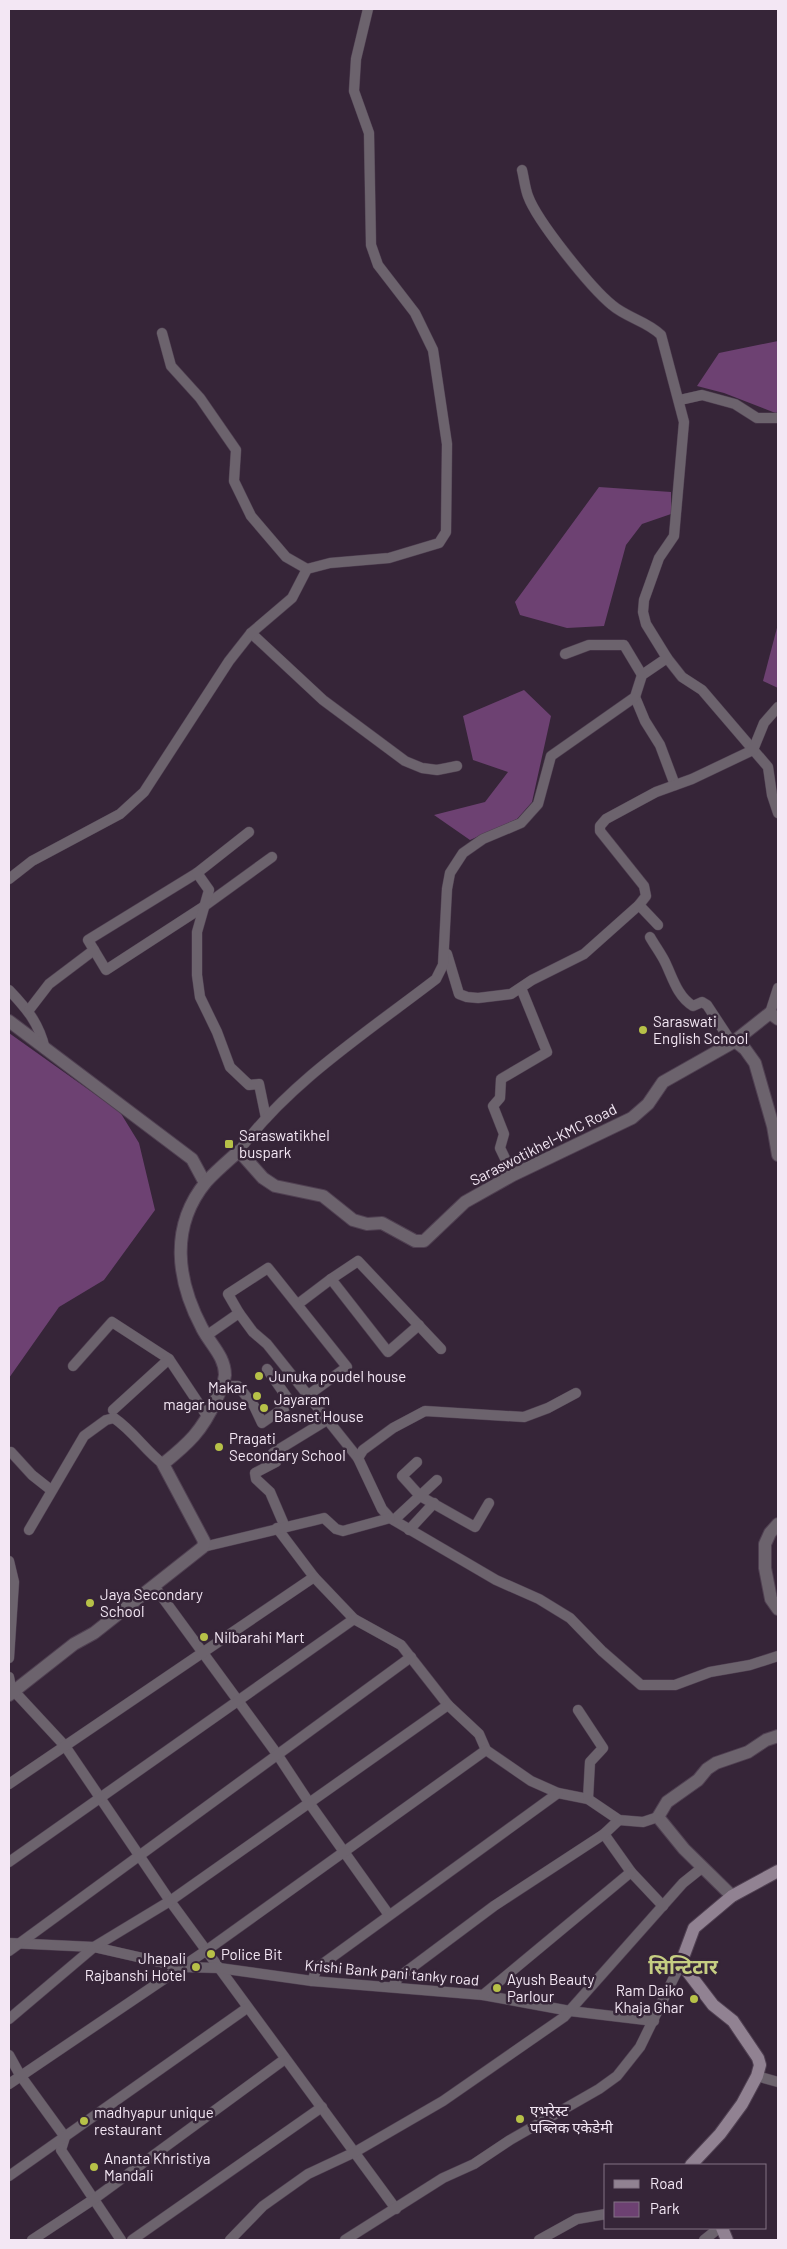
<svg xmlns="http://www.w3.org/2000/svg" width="787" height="2249" font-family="Barlow,'Noto Sans Devanagari',sans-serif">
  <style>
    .green { fill: #6d4172 }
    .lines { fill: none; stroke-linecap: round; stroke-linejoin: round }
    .minor-casing { stroke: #504052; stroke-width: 11 }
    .tertiary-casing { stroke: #504052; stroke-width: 14 }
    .secondary-casing { stroke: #504052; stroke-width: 14 }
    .minor { stroke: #6c636d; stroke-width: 10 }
    .tertiary { stroke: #6c636d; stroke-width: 12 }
    .secondary { stroke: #918292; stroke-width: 12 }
    .poi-dot { fill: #b7c148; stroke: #362538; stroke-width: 2 }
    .labels { text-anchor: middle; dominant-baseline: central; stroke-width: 5; stroke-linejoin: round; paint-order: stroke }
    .poi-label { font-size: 15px; fill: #f3e7f4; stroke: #362538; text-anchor: start }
    .street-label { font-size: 15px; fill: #f3e7f4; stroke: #362538 }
    .district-label { font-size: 20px; font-weight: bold; fill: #c6ce82; stroke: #362538 }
  </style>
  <rect width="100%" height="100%" fill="#362538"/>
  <g class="green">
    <polygon points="778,341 778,414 724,393 697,386 719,353"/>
    <polygon points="599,487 671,492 671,514 642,524 626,545 604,626 567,628 520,615 515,602"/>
    <polygon points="778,624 778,688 763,681"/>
    <polygon points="524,690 551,716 532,802 517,819 470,840 434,815 485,802 508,772 473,760 463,716"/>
    <polygon points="9,1033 120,1112 139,1143 155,1210 104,1280 59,1307 9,1378"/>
  </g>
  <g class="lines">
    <g class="minor-casing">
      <g id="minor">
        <polyline points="162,333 171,366 200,398 236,450 234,481 251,516 286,557 307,569"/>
        <polyline points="680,400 702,395 735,404 757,418 778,418"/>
        <polyline points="251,633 323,700 405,761 422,768 437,770 457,766"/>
        <polyline points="565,654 589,645 624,645 642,675"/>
        <polyline points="667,658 682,677 702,690 768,767 772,795 778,813"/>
        <polyline points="635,697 645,721 660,745 675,785"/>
        <polyline points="249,832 197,873 88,940 106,970 203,907 272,857"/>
        <polyline points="197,873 209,890 197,932 197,975 200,997 217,1032 230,1067 249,1085 259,1084 266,1118"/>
        <polyline points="9,879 32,861 120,814 144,792 229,661 251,633 292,598 307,569 330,563 389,558 439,543 446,532 447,444 433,350 415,313 378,265 371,245 369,133 354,91 356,59 368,9"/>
        <polyline points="639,905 658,925"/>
        <path d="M 650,937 C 655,946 662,955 666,964 C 673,979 678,997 693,1006 L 702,1002 L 707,1005 L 732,1043"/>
        <polyline points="447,954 459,994 467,997 478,998 511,994 532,980 584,954 639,905 646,896 644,886 600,831 600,826 606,819 656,792 692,779 753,750 764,723 778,707"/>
        <path d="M 9,990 C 27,1009 39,1023 45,1049"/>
        <polyline points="29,1010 49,984 94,950"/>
        <polyline points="770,1013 778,988"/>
        <path d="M 239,1151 C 288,1083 370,1030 436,979 L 443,965 L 447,889 L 450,873 L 463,853 L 483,839 L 521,823 L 538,804 L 551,756 L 635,697 L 642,675 L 667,658 L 646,624 L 643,612 L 644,600 L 659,558 L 674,536 L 684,422 L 661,335 C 647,321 627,318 612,305 C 591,288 537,221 528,196 C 525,188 524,178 522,170"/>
        <polyline points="513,1175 500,1148 504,1134 493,1106 500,1098 501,1079 547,1052 521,988"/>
        <polyline points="331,1279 358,1261 441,1349"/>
        <polyline points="298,1304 331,1279 388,1352 419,1325"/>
        <polyline points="239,1313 228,1294 268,1268 347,1367 307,1396"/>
        <polyline points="206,1336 239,1313 253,1332 267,1344 358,1458"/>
        <polyline points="73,1366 112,1322 169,1359 207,1416"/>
        <polyline points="223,1386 238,1386 254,1406 262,1423 291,1403 267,1369"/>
        <polyline points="576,1393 548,1408 524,1417 425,1411 393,1428 363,1450 358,1458 382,1509 390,1518 496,1580 539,1599 570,1618 602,1651 641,1685 675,1685 710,1672 750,1665 778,1656"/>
        <polyline points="113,1410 169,1359"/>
        <polyline points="11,1452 32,1475 51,1490"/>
        <polyline points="417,1462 402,1476 420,1496 475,1527 489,1503"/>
        <polyline points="394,1520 437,1480"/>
        <polyline points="285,1527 270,1492 256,1479 255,1473 276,1462 273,1453 327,1420"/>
        <polyline points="277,1528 314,1577 354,1619 401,1645 448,1705 479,1734 486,1750 531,1781 558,1793 588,1799 619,1820 643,1822 658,1817"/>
        <path d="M 29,1530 L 84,1436 L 106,1420 L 114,1418 C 133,1431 145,1450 163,1464"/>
        <polyline points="409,1530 434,1503"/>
        <polyline points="203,1547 324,1518 336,1529 343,1531 390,1518"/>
        <polyline points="9,1561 14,1582 9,1658"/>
        <polyline points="154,1586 277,1754 310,1804 389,1915"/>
        <polyline points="9,1677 12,1692"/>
        <polyline points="13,1690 65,1746 170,1901 396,2209"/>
        <polyline points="578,1710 603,1748 590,1762 588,1799"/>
        <polyline points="9,1784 314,1577"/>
        <polyline points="604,1834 631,1872 663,1906"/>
        <polyline points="9,1862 354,1619"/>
        <polyline points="9,1943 94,1947 182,1967 219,1968 312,1981 483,1995 570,2011 654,2021"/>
        <polyline points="9,1951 411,1657"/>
        <polyline points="312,1981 317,1968 558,1793"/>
        <polyline points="393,1986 399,1977 494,1906 604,1834 619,1820"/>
        <polyline points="483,1995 631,1872"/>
        <polyline points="9,2019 94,1947 170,1901 448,1705"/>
        <polyline points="9,2055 20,2075 65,2137 61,2150 121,2240"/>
        <polyline points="757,2076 778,2082"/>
        <polyline points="9,2084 207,1950 486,1750"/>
        <polyline points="9,2176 247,2008"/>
        <polyline points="32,2240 94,2199 285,2059"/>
        <polyline points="132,2240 322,2107"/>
        <polyline points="230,2240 263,2206 308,2174 355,2152 443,2101 564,2017 683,1883 703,1867"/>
        <polyline points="345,2240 443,2178 474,2164 510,2140 599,2089 617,2076 640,2047 681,1963"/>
        <polyline points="539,2240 577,2219 606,2214"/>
        <polyline points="704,2240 719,2228"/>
      </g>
    </g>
    <g class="tertiary-casing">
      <g id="tertiary">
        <polyline points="9,1021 192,1159 205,1183"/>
        <polyline points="735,1041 745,1049 755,1063 773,1126 778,1155"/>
        <polyline points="778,1524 770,1533 765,1544 765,1568 771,1599 778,1609"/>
        <path d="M 9,1695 L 74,1644 L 94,1633 L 203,1547 L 204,1541 L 163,1464 C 189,1443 202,1431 216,1400 C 220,1392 224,1384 225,1375 C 225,1356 210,1344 202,1328 C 177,1281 169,1227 206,1182 C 216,1171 228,1161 239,1151 L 263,1178 L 275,1186 L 323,1196 L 353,1220 L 367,1224 L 382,1223 L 415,1241 L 424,1241 L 465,1202 L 513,1175 L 632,1118 L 648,1104 L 663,1082 L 732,1043 L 770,1013 L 778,1019"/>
        <polyline points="732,1896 684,1849 658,1817 667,1802 698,1780 707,1769 716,1763 748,1752 766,1740 778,1736"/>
      </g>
    </g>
    <g class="secondary-casing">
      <g id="secondary">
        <polyline points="691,2165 720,2134 742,2104 757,2076 760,2065 758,2058 733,2021 713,2005 681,1963 694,1928 732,1896 778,1871"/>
        <polyline points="722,2228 727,2240"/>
      </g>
    </g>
    <use href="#minor" class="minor"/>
    <use href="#tertiary" class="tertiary"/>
    <use href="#secondary" class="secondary"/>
  </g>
  <g class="poi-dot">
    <circle cx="643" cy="1030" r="5"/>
    <rect x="224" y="1139" width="10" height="10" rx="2.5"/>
    <circle cx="259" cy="1376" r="5"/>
    <circle cx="257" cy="1396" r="5"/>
    <circle cx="264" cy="1408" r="5"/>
    <circle cx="219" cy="1447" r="5"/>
    <circle cx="90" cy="1603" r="5"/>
    <circle cx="204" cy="1637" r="5"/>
    <circle cx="211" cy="1954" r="5"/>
    <circle cx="196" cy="1967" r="5"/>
    <circle cx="497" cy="1988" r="5"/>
    <circle cx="694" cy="1999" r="5"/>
    <circle cx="520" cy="2119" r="5"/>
    <circle cx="84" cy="2121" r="5"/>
    <circle cx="94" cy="2167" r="5"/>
  </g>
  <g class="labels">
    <g class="poi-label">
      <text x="653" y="1021">Saraswati<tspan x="653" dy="17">English School</tspan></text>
      <text x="239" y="1135">Saraswatikhel<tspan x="239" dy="17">buspark</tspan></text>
      <text x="269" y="1376">Junuka poudel house</text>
      <text x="247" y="1387" text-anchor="end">Makar<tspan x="247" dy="17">magar house</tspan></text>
      <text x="274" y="1399">Jayaram<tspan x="274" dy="17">Basnet House</tspan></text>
      <text x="229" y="1438">Pragati<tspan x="229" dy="17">Secondary School</tspan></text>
      <text x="100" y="1594">Jaya Secondary<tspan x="100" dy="17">School</tspan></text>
      <text x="214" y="1637">Nilbarahi Mart</text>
      <text x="221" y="1954">Police Bit</text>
      <text x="186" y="1958" text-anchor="end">Jhapali<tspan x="186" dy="17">Rajbanshi Hotel</tspan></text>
      <text x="507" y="1979">Ayush Beauty<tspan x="507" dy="17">Parlour</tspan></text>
      <text x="684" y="1990" text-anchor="end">Ram Daiko<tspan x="684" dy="17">Khaja Ghar</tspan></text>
      <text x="530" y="2110">एभरेस्ट<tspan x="530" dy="17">पब्लिक एकेडेमी</tspan></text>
      <text x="94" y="2112">madhyapur unique<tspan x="94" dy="17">restaurant</tspan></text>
      <text x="104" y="2158">Ananta Khristiya<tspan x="104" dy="17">Mandali</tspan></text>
    </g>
    <g class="street-label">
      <text transform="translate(543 1144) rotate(-27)">Saraswotikhel-KMC Road</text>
      <text transform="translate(392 1972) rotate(5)">Krishi Bank pani tanky road</text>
    </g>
    <g class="district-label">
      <text x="683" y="1966">सिन्टिटार</text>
    </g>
  </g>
  <rect width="787" height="2249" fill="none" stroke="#f3e7f4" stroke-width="20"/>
  <rect x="604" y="2164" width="162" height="65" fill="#362538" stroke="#827383"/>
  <rect x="614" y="2180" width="25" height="8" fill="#918292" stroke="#827383"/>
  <text x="650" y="2189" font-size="15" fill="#f3e7f4">Road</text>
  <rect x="614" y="2202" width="25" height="15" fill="#6d4172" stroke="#827383"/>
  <text x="650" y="2214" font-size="15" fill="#f3e7f4">Park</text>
</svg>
